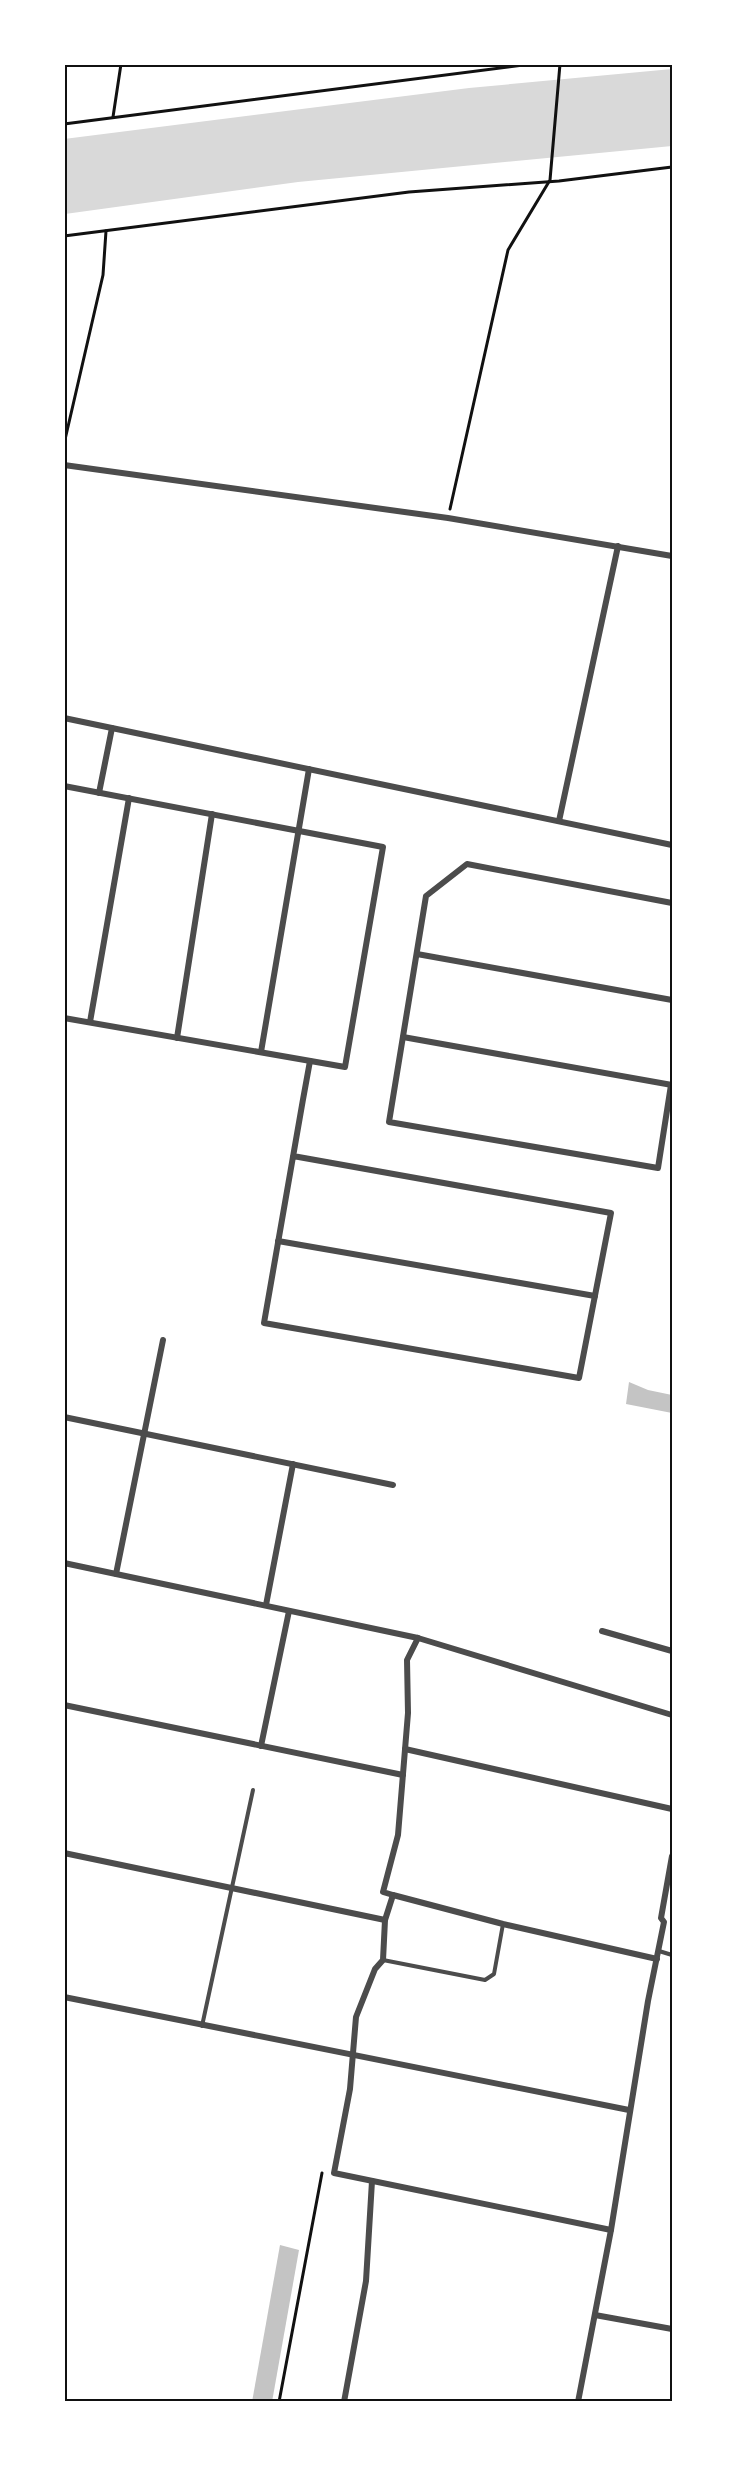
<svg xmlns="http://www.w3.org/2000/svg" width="737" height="2466" font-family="Raleway,sans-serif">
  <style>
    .water { fill: #d9d9d9 }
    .building { fill: #c4c4c4 }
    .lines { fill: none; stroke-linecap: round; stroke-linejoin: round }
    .path { stroke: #111; stroke-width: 3 }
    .service { stroke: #4c4c4c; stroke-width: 4 }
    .minor { stroke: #4c4c4c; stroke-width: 6 }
    .neatline { fill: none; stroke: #111; stroke-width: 2 }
  </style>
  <rect width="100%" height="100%" fill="#fff"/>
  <polygon class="water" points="672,69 672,146 298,182 65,214 64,139 469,88"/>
  <g class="building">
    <polygon points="629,1382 648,1390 672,1395 672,1413 626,1404"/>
    <polygon points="280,2245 299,2250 272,2402 252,2402"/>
  </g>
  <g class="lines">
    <g class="path">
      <polyline points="113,117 121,64"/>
      <polyline points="64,124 531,64"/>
      <polyline points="64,236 409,192 559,181 672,167"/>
      <polyline points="64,444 103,275 106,231"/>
      <polyline points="450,509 508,250 550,180 560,64"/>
      <polyline points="279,2402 322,2173"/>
    </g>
    <g class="service">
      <polyline points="659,1951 672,1955"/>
      <polyline points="383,1960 485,1980 494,1974 503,1924"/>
      <polyline points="202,2026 253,1790"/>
    </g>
    <g class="minor">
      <polyline points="64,465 448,518 672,556"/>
      <polyline points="64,718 672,845"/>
      <polyline points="64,786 383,847 345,1067 64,1018"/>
      <polyline points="99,793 112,728"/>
      <polyline points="559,821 618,546"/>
      <polyline points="417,954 672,1000"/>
      <polyline points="90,1022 129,798"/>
      <polyline points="403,1037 672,1085"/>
      <polyline points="177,1038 212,814"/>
      <polyline points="261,1052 309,769"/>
      <polyline points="671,1085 658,1168 389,1122 426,896 467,864 672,903"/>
      <path d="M 293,1156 L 611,1213 L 579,1378 L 264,1323 C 279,1235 294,1148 310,1061"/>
      <polyline points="278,1241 595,1296"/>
      <polyline points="64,1417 393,1485"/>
      <polyline points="64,1563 418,1638 672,1715"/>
      <polyline points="116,1574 163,1340"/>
      <polyline points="266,1605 293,1464"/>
      <polyline points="602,1631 672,1651"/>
      <polyline points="64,1705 403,1775"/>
      <polyline points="261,1746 289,1611"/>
      <polyline points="405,1749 672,1809"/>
      <polyline points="64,1853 385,1920"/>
      <polyline points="393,1895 383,1892 398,1835 408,1713 407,1660 418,1638"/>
      <polyline points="64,1997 629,2110"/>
      <polyline points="611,2230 334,2173 350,2089 356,2017 375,1969 383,1960 385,1920 393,1895 503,1924 657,1959"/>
      <polyline points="595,2315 672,2329"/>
      <polyline points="344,2402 366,2281 372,2181"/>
      <polyline points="578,2402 611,2230 648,2001 664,1922 661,1918 672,1856"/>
    </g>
  </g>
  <rect width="737" height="2466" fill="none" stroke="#ffffff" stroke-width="132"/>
  <rect x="66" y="66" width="605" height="2334" class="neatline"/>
</svg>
